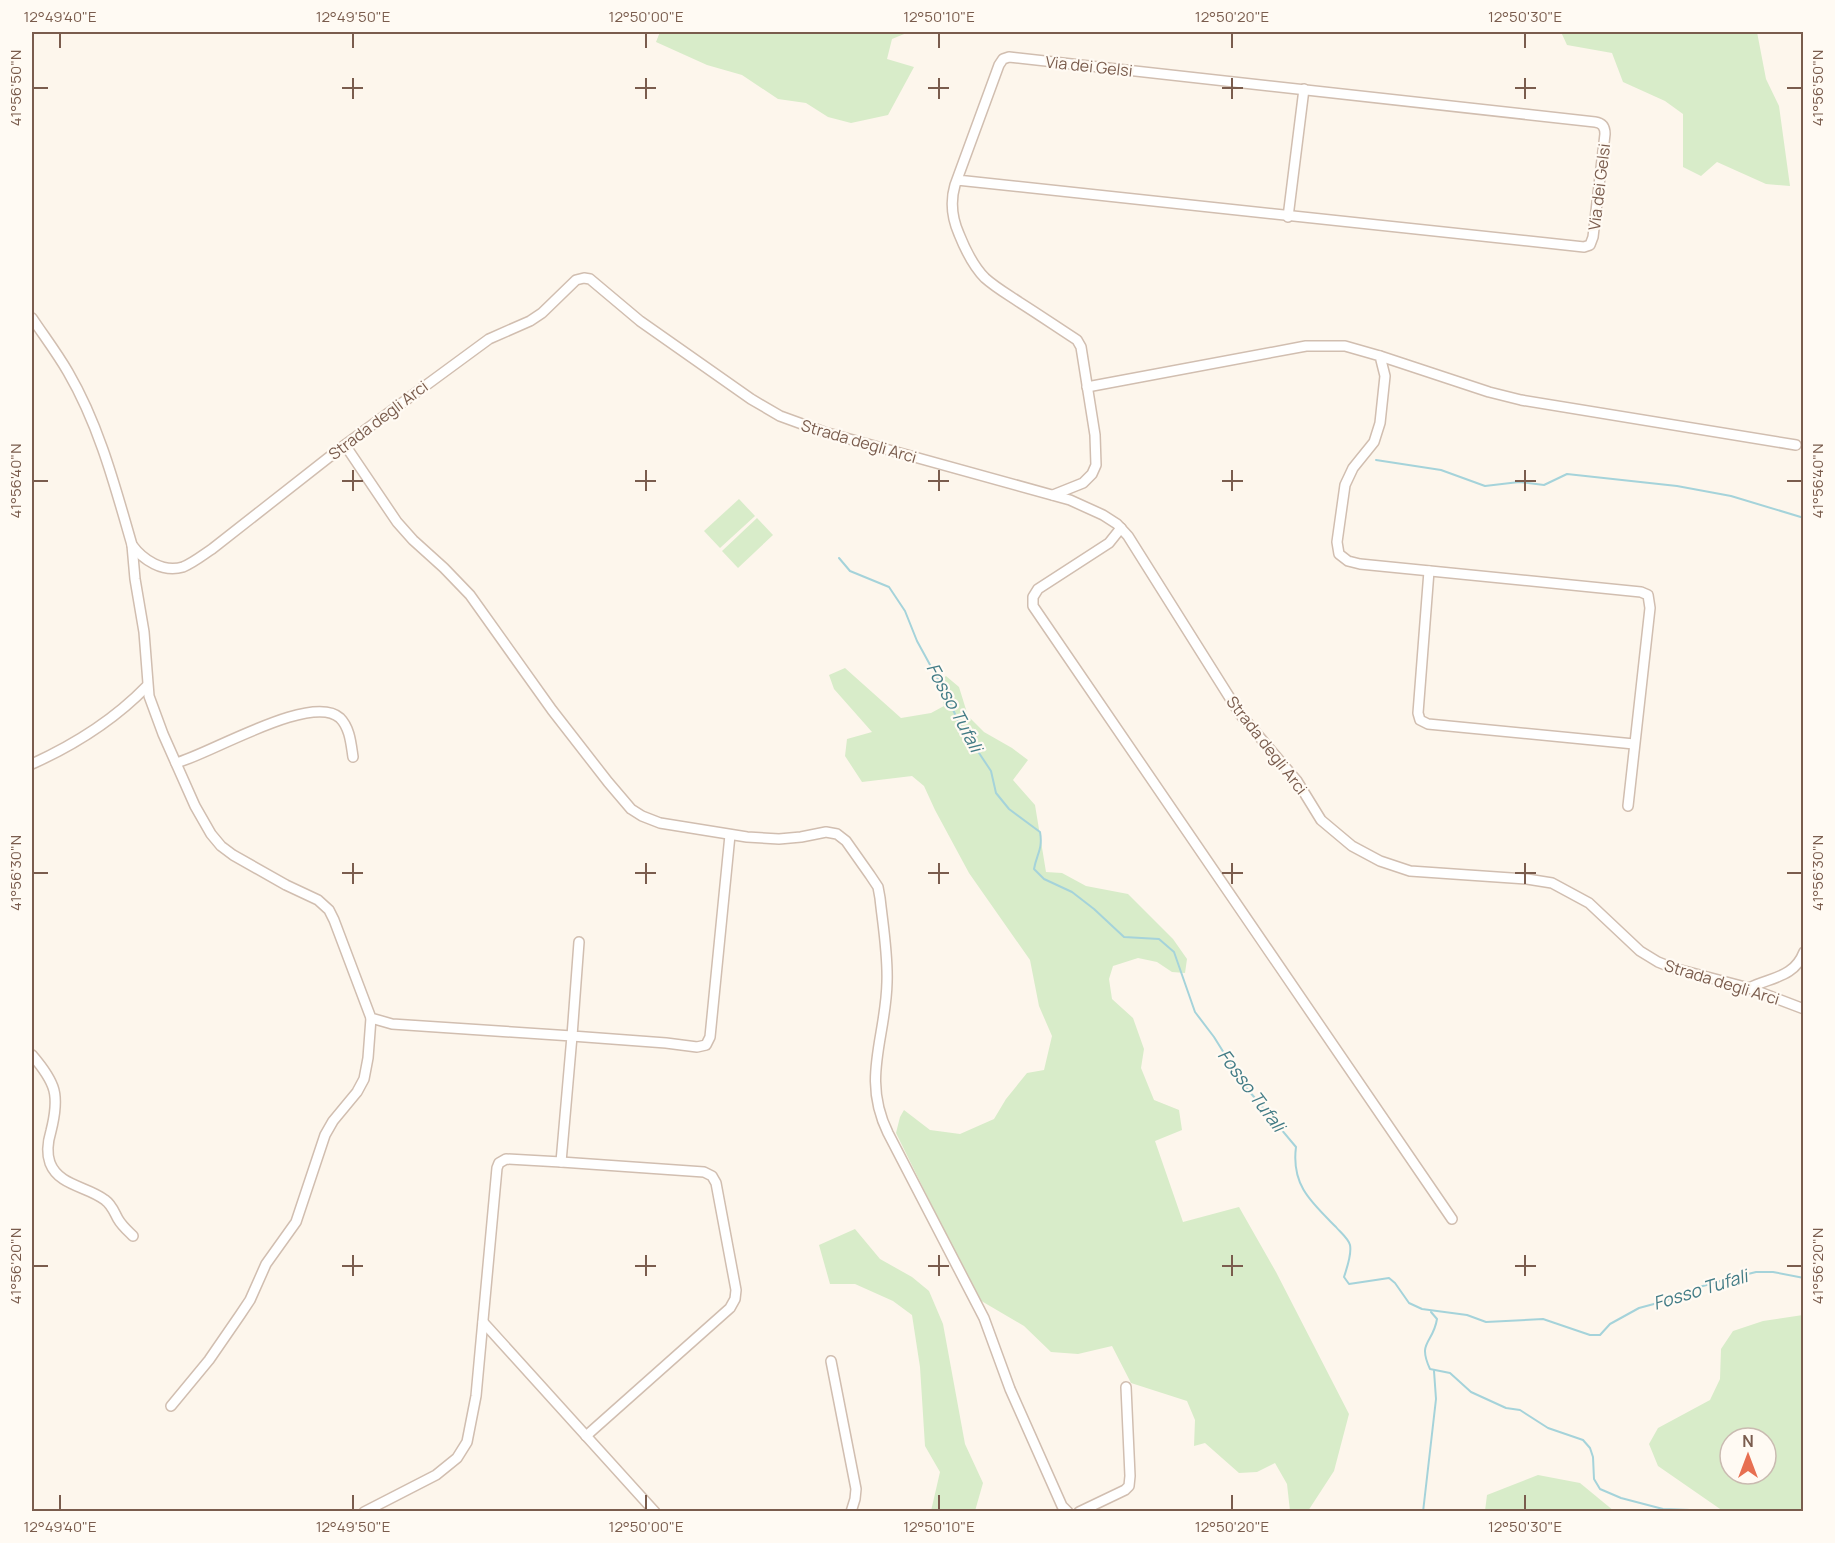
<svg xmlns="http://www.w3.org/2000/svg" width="1835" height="1543" font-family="Manrope,sans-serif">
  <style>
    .green { fill: #d8ecc9; fill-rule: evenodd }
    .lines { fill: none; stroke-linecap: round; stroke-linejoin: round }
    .stream { stroke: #a5d3da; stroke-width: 2 }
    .street-casing { stroke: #d1beb0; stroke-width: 12 }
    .street { stroke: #fff; stroke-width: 9 }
    .ticks { fill: none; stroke: #7a5c4d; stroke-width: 2 }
    .labels { text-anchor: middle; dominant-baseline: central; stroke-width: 4.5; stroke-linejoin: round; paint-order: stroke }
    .street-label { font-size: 16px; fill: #7a5c4d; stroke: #fffaf3 }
    .water-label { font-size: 18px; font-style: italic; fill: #437c86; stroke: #fffaf3 }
    .neatline { fill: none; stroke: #7a5c4d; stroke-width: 2 }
    .ticks-label { font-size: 15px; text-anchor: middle; fill: #7a5c4d }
  </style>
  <rect width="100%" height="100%" fill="#fdf6ec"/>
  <g class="green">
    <polygon points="660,32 909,32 892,39 887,59 914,67 888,115 851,123 828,117 806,103 778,99 742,75 707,65 656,42"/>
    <polygon points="1561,32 1757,32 1766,79 1779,106 1790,186 1766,184 1717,162 1701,176 1683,167 1683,114 1665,101 1623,82 1612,53 1567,45"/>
    <polygon points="739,499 755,516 720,548 704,531"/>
    <polygon points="757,518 773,535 738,568 722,551"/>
    <polygon points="845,668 901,718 931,713 944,706 938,682 946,676 959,687 968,716 984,732 1012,748 1028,760 1013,780 1035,805 1046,872 1062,873 1086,886 1128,894 1173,939 1187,959 1185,973 1172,972 1157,962 1138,958 1113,966 1109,979 1112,999 1133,1018 1144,1049 1141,1068 1154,1100 1179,1110 1182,1130 1155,1141 1183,1222 1239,1207 1276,1272 1349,1414 1334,1471 1308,1511 1290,1511 1287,1484 1275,1463 1257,1472 1239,1473 1205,1443 1194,1446 1195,1420 1187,1401 1131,1383 1112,1346 1078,1354 1051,1352 1024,1326 978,1299 896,1133 900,1117 904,1110 930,1130 960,1134 994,1119 1006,1099 1027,1073 1044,1070 1052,1036 1039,1006 1030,960 969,873 935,810 924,786 912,776 862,782 845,756 847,739 872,732 834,689 829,675"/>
    <polygon points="855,1229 880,1259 912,1277 929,1291 943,1324 965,1444 983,1483 975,1511 931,1511 940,1472 925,1446 920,1367 912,1315 893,1301 855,1284 830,1284 819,1245"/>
    <path d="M 1803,1315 L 1803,1511 L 1723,1511 L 1658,1466 L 1649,1444 L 1658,1428 L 1710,1400 L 1720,1379 L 1721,1349 L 1733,1331 L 1763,1321 ZM 1730,1438 L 1766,1438 L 1766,1474 L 1730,1474 Z"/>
    <polygon points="1538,1475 1580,1483 1614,1511 1485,1511 1487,1495"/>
  </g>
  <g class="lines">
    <g class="stream">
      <polyline points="1376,460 1441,470 1485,486 1519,482 1544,485 1567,474 1677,486 1731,496 1804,518"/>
      <path d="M 839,558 L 850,571 L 889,587 L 905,611 L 917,641 L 946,694 L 959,723 L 991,771 L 996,793 L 1009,809 L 1040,832 C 1043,849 1037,853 1034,869 L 1044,879 L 1072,892 L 1094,909 L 1124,937 L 1159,939 L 1174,952 L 1195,1012 L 1214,1037 L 1244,1085 L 1296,1147 C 1291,1185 1311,1202 1336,1227 C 1340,1232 1348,1238 1350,1245 C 1352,1255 1347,1267 1344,1277 L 1349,1284 L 1389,1278 L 1395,1283 L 1409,1303 L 1422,1309 L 1467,1315 L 1486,1322 L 1543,1319 L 1590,1335 L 1600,1335 L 1610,1324 L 1639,1308 L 1665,1301 L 1696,1288 L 1724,1280 L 1756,1272 L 1773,1272 L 1804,1278"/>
      <path d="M 1431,1312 L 1437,1319 C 1433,1344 1417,1341 1430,1369 L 1450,1373 L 1471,1392 L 1506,1408 L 1520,1410 L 1548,1428 L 1583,1440 L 1590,1448 L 1593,1457 L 1594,1479 L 1600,1489 L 1621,1498 L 1663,1509 L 1690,1510 L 1691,1512"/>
      <polyline points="1423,1512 1436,1399 1434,1371"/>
    </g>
    <g class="street-casing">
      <g id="street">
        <path d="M 957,180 L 1584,247 L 1590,245 L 1593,237 L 1605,134 C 1605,127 1602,123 1595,122 L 1009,57 L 1003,59 L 999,65 L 955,185 C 950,202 952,218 959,234 C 965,249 973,266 985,278 C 995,287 1007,294 1019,302 C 1038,314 1057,327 1077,340 L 1081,347 L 1095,435 L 1096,465 L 1092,474 L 1083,483 L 1053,495"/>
        <polyline points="1288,217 1304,89"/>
        <path d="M 32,318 C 44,336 57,353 68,372 C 99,425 115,486 132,545 C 143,560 163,573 183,567 C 193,563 203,555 212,549 L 342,447 L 489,339 L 530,321 L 542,313 L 576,280 L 584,278 L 590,279 L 640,321 L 751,399 L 780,416 L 824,432 L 1070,500 L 1103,515 L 1117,524 L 1128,536 L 1240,714 L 1297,781 L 1321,820 L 1352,846 L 1380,861 L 1410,871 L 1527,879 L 1552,883 L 1589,903 L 1640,951 L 1658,962 L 1673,968 L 1749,988 L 1804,1009"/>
        <polyline points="1380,356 1489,392 1521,400 1796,445"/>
        <polyline points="1087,387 1306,346 1345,346 1380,356 1385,376 1380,423 1374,442 1353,468 1345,485 1337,542 1339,554 1348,561 1360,564 1641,592 1648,595 1650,608 1628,806"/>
        <path d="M 345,445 L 397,522 L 413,540 L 444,568 L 470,595 L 552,710 L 608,782 L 631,809 L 642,816 L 660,823 L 747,837 L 779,839 L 801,837 L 826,832 L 837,834 L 846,841 L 870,875 L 878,887 L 880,898 C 883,926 888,954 887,982 C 886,1038 861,1078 888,1133 L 984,1318 L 1010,1389 L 1062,1506 L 1068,1512"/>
        <polyline points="1121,528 1109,543 1038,589 1033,597 1033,606 1452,1219"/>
        <polyline points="132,545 135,579 144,632 149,696 163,734 195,806 211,834 221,846 233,855 286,885 318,900 329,910 334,920 371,1018 392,1024 572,1036 561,1162 506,1159 499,1163 497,1168 476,1396 467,1442 457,1458 436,1475 364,1512"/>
        <polyline points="1429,571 1418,713 1420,720 1428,724 1634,744"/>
        <path d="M 176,763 C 210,754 312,692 340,718 C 350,728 351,744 353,757"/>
        <path d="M 32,764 C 74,745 115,719 147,686"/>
        <polyline points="579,942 572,1036 666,1043 697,1047 706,1045 710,1037 730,835"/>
        <path d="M 1749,988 C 1771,977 1794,978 1804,952"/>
        <path d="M 32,1055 C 56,1083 60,1095 51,1131 C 48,1141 46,1152 50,1163 C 59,1186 87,1186 105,1200 C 112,1205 114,1212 118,1219 C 122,1226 128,1231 133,1236"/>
        <polyline points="561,1162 704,1172 712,1176 716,1183 736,1290 735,1299 730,1308 586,1436"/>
        <polyline points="483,1322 655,1512"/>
        <polyline points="831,1361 856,1489 855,1499 851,1512"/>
        <polyline points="171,1406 209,1360 240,1315 250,1300 266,1264 296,1222 325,1135 333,1121 357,1092 364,1079 368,1058 371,1018"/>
        <polyline points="1079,1512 1125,1490 1129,1486 1130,1476 1126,1387"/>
      </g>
    </g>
    <use href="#street" class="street"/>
  </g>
  <path class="ticks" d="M 60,33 L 60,48M 353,33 L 353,48M 646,33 L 646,48M 939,33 L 939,48M 1232,33 L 1232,48M 1525,33 L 1525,48M 353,78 L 353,99M 646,78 L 646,99M 939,78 L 939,99M 1232,78 L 1232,99M 1525,78 L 1525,99M 33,88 L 48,88M 342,88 L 363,88M 635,88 L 656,88M 928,88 L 949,88M 1222,88 L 1243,88M 1515,88 L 1536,88M 1787,88 L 1802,88M 353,470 L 353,491M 646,470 L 646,491M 939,470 L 939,491M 1232,470 L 1232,491M 1525,470 L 1525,491M 33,481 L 48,481M 342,481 L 363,481M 635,481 L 656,481M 928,481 L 949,481M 1222,481 L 1243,481M 1515,481 L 1536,481M 1787,481 L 1802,481M 353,863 L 353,884M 646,863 L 646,884M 939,863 L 939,884M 1232,863 L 1232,884M 1525,863 L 1525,884M 33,873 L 48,873M 342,873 L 363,873M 635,873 L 656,873M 928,873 L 949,873M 1222,873 L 1243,873M 1515,873 L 1536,873M 1787,873 L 1802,873M 353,1255 L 353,1276M 646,1255 L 646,1276M 939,1255 L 939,1276M 1232,1255 L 1232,1276M 1525,1255 L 1525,1276M 33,1266 L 48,1266M 342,1266 L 363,1266M 635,1266 L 656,1266M 928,1266 L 949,1266M 1222,1266 L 1243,1266M 1515,1266 L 1536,1266M 1787,1266 L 1802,1266M 60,1495 L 60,1510M 353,1495 L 353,1510M 646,1495 L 646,1510M 939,1495 L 939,1510M 1232,1495 L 1232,1510M 1525,1495 L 1525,1510"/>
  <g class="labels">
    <g class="street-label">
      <text transform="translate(1089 66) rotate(6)">Via dei Gelsi</text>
      <text transform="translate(1599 187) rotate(-83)">Via dei Gelsi</text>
      <text transform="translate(378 420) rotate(-37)">Strada degli Arci</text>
      <text transform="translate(859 441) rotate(16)">Strada degli Arci</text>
      <text transform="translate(1267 745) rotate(52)">Strada degli Arci</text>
      <text transform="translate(1722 982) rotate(17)">Strada degli Arci</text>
    </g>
    <g class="water-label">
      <text transform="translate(955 707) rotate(62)">Fosso Tufali</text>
      <text transform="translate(1252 1090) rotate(53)">Fosso Tufali</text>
      <text transform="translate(1700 1289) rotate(-17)">Fosso Tufali</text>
    </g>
  </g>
  <rect width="1835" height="1543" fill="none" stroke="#fffaf3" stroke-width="66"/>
  <g transform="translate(1748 1456)"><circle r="28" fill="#fffaf3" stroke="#cabbb1" stroke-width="1.5"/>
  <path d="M0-4.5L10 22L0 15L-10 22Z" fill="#e76f51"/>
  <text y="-9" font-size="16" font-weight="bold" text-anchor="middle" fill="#7a5c4d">N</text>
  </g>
  <rect x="33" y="33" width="1769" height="1477" class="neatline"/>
  <g class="ticks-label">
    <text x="60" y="22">12°49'40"E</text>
    <text x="353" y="22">12°49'50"E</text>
    <text x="646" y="22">12°50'00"E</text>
    <text x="939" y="22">12°50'10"E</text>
    <text x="1232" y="22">12°50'20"E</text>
    <text x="1525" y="22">12°50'30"E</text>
    <text transform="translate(16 88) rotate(-90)" y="5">41°56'50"N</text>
    <text transform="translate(1818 88) rotate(-90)" y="5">41°56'50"N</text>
    <text transform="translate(16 481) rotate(-90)" y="5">41°56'40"N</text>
    <text transform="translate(1818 481) rotate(-90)" y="5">41°56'40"N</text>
    <text transform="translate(16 873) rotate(-90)" y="5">41°56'30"N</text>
    <text transform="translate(1818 873) rotate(-90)" y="5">41°56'30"N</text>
    <text transform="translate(16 1266) rotate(-90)" y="5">41°56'20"N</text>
    <text transform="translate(1818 1266) rotate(-90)" y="5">41°56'20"N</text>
    <text x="60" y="1532">12°49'40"E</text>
    <text x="353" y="1532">12°49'50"E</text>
    <text x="646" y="1532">12°50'00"E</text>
    <text x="939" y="1532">12°50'10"E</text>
    <text x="1232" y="1532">12°50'20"E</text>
    <text x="1525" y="1532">12°50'30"E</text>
  </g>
</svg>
